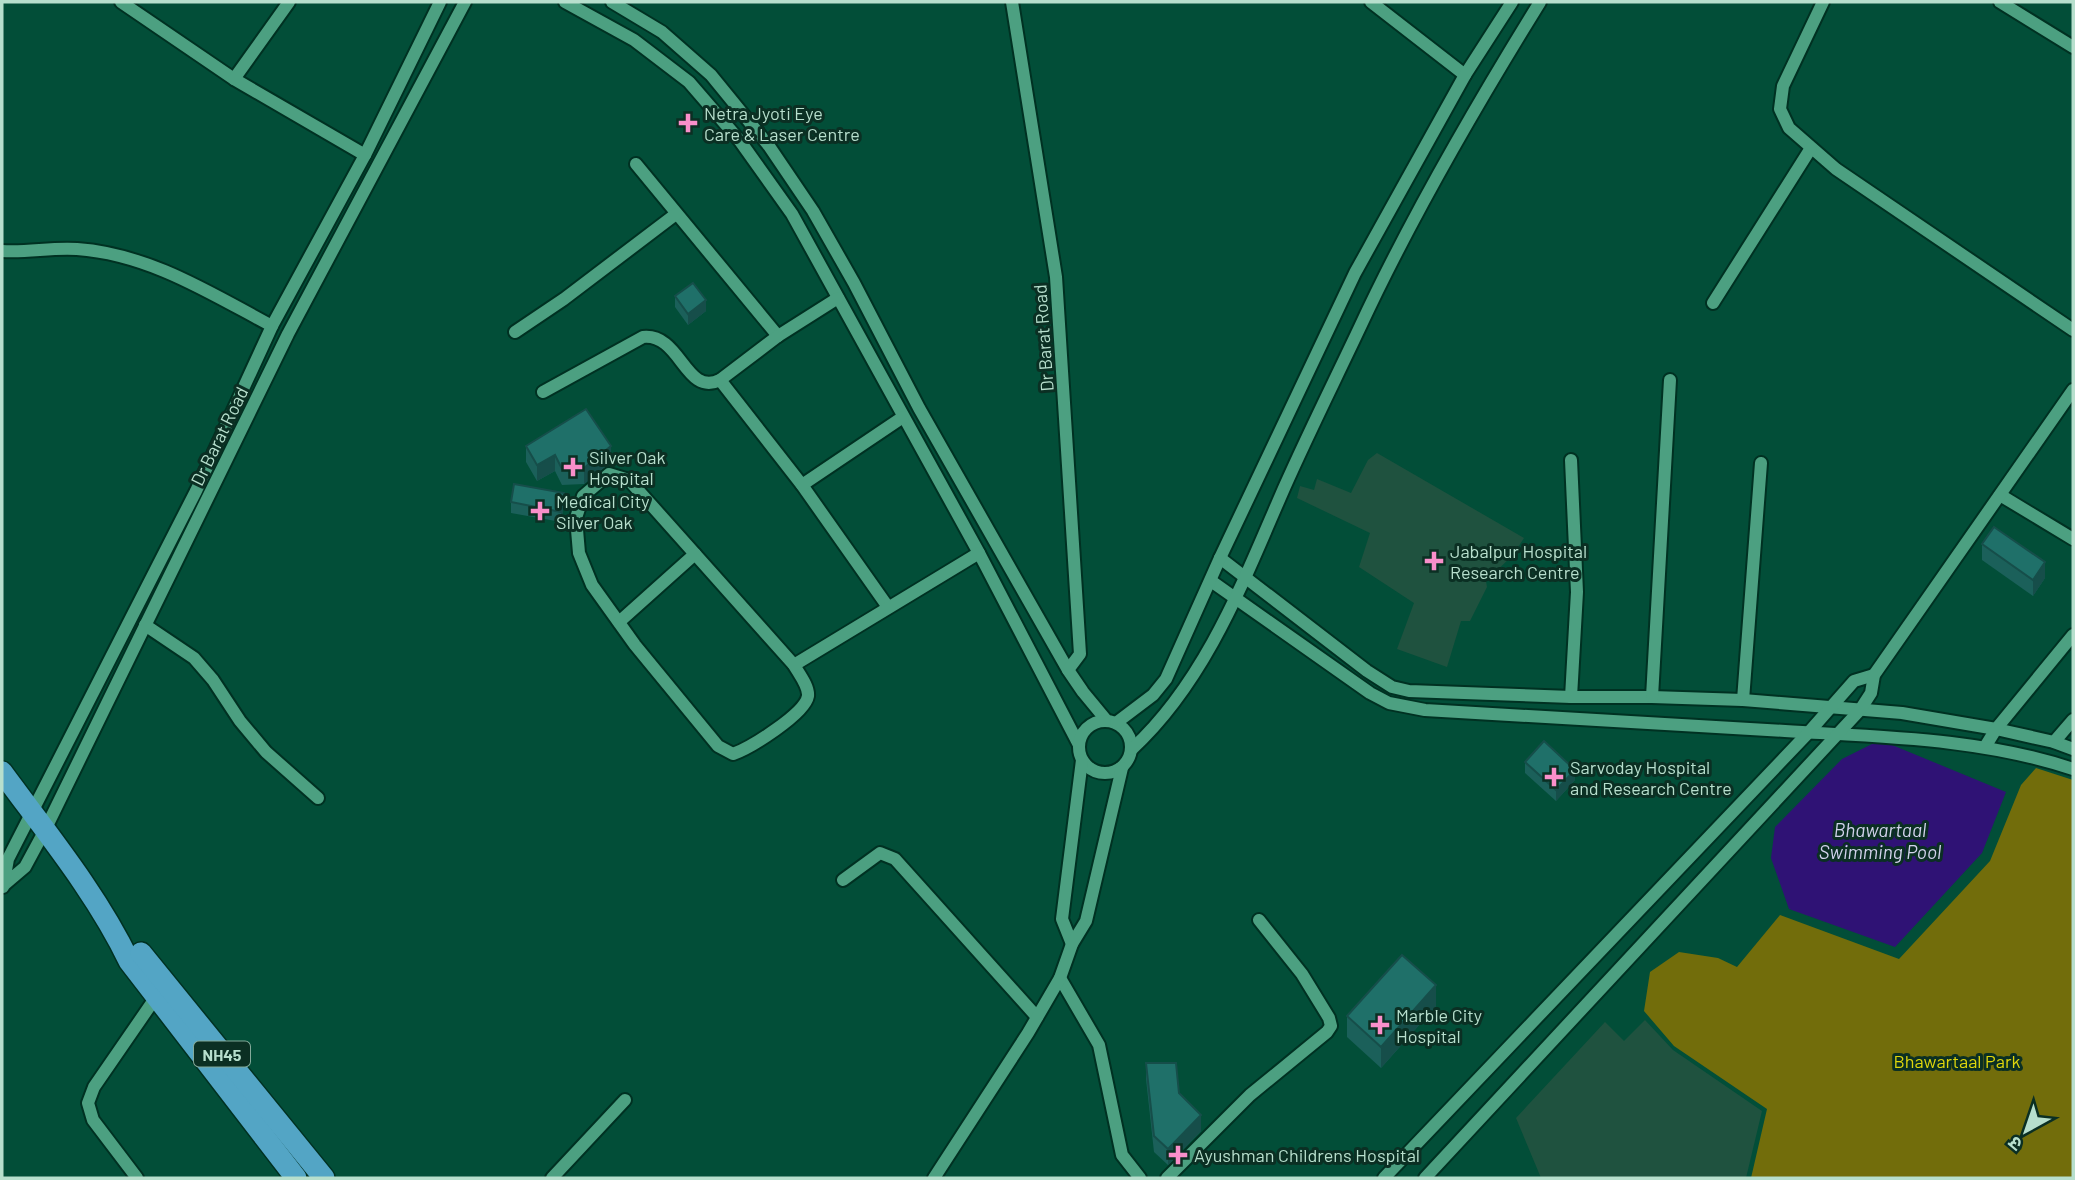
<svg xmlns="http://www.w3.org/2000/svg" width="2075" height="1180" font-family="Barlow,'Noto Sans Devanagari',sans-serif">
  <style>
    .built { fill: #1f523f }
    .green { fill: #726d0b }
    .water { fill: #2f1275 }
    .lines { fill: none; stroke-linecap: round; stroke-linejoin: round }
    .minor-casing { stroke: #003122; stroke-width: 16 }
    .highway-casing { stroke: #003122; stroke-width: 24 }
    .minor { stroke: #4ca081; stroke-width: 12 }
    .highway { stroke: #53a5c5; stroke-width: 21 }
    .wall { fill: #1b605a }
    .shaded-wall { fill: #164e4a }
    .building { fill: #1f7069; stroke: #164e4a; stroke-width: 2 }
    .poi-dot { fill: #f98fca; stroke: #0b2f23; stroke-width: 2.5 }
    .labels { text-anchor: middle; dominant-baseline: central; stroke-width: 6; stroke-linejoin: round; paint-order: stroke }
    .shield { fill: #0b2f23; stroke: #83aa9a; stroke-width: 2 }
    .shield-label { font-size: 16px; font-weight: bold; fill: #b7dfcd }
    .poi-label { font-size: 18px; fill: #b7dfcd; stroke: #0b2f23; text-anchor: start }
    .street-label { font-size: 18px; fill: #b7dfcd; stroke: #0b2f23 }
    .park-label { font-size: 18px; fill: #dfd60c; stroke: #0b2f23 }
    .water-label { font-size: 19px; font-style: italic; fill: #d2d2ec; stroke: #0b2f23 }
  </style>
  <rect width="100%" height="100%" fill="#024e38"/>
  <g class="built">
    <polygon points="1377,453 1524,538 1513,555 1486,581 1487,587 1470,621 1461,621 1447,667 1397,649 1414,603 1359,567 1370,533 1297,498 1300,486 1314,490 1317,479 1351,493 1368,460"/>
    <polygon points="1645,1020 1673,1050 1762,1111 1746,1178 1541,1178 1516,1118 1605,1022 1624,1041"/>
  </g>
  <polygon class="green" points="2036,768 2073,780 2073,1178 1751,1178 1767,1109 1674,1046 1644,1011 1650,972 1679,952 1718,958 1737,967 1780,915 1899,959 1990,861 2021,785"/>
  <polygon class="water" points="1880,740 2006,792 1982,853 1895,947 1789,909 1771,858 1775,827 1842,759"/>
  <g class="lines">
    <g class="minor-casing">
      <g id="minor">
        <polyline points="121,2 234,79 365,155"/>
        <polyline points="565,2 634,40 689,82 740,141 792,214 979,553 1079,745"/>
        <polyline points="612,2 662,32 711,75 769,146 813,211 854,283 919,408 1068,670 1083,692 1107,721"/>
        <polyline points="1012,2 1056,277 1080,654 1068,670"/>
        <polyline points="1371,2 1465,75"/>
        <polyline points="1823,2 1783,86 1780,109 1789,128 1836,169 2073,330"/>
        <polyline points="2000,2 2073,47"/>
        <polyline points="234,79 289,2"/>
        <polyline points="636,164 778,336"/>
        <path d="M 2,251 C 27,253 52,247 77,249 C 149,254 210,293 272,326"/>
        <polyline points="1713,303 1811,148"/>
        <polyline points="515,332 564,299 676,214"/>
        <polyline points="720,380 802,485 888,607"/>
        <path d="M 543,392 L 643,337 C 681,333 685,397 720,380 L 778,336 L 838,298"/>
        <polyline points="1571,460 1577,592 1571,697"/>
        <path d="M 609,474 L 629,480 L 794,665 C 799,674 809,686 808,696 C 805,714 750,748 733,754 L 718,746 L 635,645 L 592,585 L 579,553 L 576,518 L 583,496 Z"/>
        <polyline points="802,485 903,417"/>
        <polyline points="2000,495 2073,539"/>
        <polyline points="1220,558 1367,671 1392,687 1409,691 1571,697 1652,697 1743,700 1902,713 1996,729 2054,742 2073,749"/>
        <path d="M 1211,581 L 1370,693 L 1389,703 L 1425,710 C 1545,716 1665,723 1785,731 C 1882,737 1980,738 2073,769"/>
        <polyline points="619,622 695,554"/>
        <polyline points="145,625 194,658 213,680 240,721 266,752 318,798"/>
        <polyline points="794,665 979,553"/>
        <polyline points="1652,697 1670,380"/>
        <polyline points="1743,700 1761,463"/>
        <circle cx="1105" cy="747" r="26"/>
        <polyline points="1116,723 1153,695 1166,679 1220,558 1355,273 1465,75 1512,2"/>
        <polyline points="2054,742 2073,720"/>
        <polyline points="1985,747 1996,729 2073,635"/>
        <path d="M 1132,749 C 1207,680 1245,577 1285,486 C 1309,432 1335,380 1360,327 C 1412,215 1475,107 1540,2"/>
        <polyline points="843,880 880,853 895,859 1037,1017"/>
        <polyline points="5,884 25,867 45,830 288,334 465,2"/>
        <polyline points="3,887 8,859 196,491 272,326 365,155 440,2"/>
        <polyline points="1072,944 1062,919 1082,760"/>
        <polyline points="1060,978 1099,1045 1122,1155 1140,1178"/>
        <polyline points="137,1178 93,1120 88,1103 94,1087 156,997"/>
        <polyline points="552,1178 625,1100"/>
        <polyline points="934,1178 1028,1033 1060,978 1072,944 1086,921 1122,768"/>
        <polyline points="1167,1178 1250,1095 1327,1032 1331,1026 1329,1018 1302,974 1259,920"/>
        <polyline points="1384,1178 1809,732 1854,681 1874,675"/>
        <polyline points="1425,1178 1860,710 1871,693 1874,675 2073,390"/>
      </g>
    </g>
    <g class="highway-casing">
      <g id="highway">
        <path d="M 2,772 C 46,832 97,894 129,961 L 296,1178"/>
        <polyline points="141,953 324,1178"/>
      </g>
    </g>
    <use href="#minor" class="minor"/>
    <use href="#highway" class="highway"/>
  </g>
  <g class="wall">
    <polygon points="675,296 706,311 688,325 675,307"/>
    <polygon points="526,446 611,462 584,484 562,485 555,471 537,481 526,462"/>
    <polygon points="511,502 564,503 561,522 511,513"/>
    <polygon points="1982,544 2045,578 2033,596 1982,560"/>
    <polygon points="1525,762 1575,780 1556,801 1525,773"/>
    <polygon points="1436,1006 1381,1068 1347,1037 1347,1016"/>
    <polygon points="1146,1063 1179,1093 1201,1131 1168,1165 1154,1152 1146,1079"/>
  </g>
  <g class="shaded-wall">
    <polygon points="706,300 706,311 688,325 688,314"/>
    <polygon points="611,446 611,462 584,484 584,468"/>
    <polygon points="555,455 555,471 537,481 537,465"/>
    <polygon points="564,493 564,503 561,522 561,512"/>
    <polygon points="2045,562 2045,578 2033,596 2033,580"/>
    <polygon points="1575,770 1575,780 1556,801 1556,790"/>
    <polygon points="1436,985 1436,1006 1381,1068 1381,1047"/>
    <polygon points="1201,1115 1201,1131 1168,1165 1168,1149"/>
  </g>
  <g class="building">
    <polygon points="693,283 706,300 688,314 675,296"/>
    <polygon points="586,409 611,446 584,468 562,469 555,455 537,465 526,446"/>
    <polygon points="514,484 564,493 561,512 511,502"/>
    <polygon points="1994,527 2045,562 2033,580 1982,544"/>
    <polygon points="1544,741 1575,770 1556,790 1525,762"/>
    <polygon points="1402,955 1436,985 1381,1047 1347,1016"/>
    <polygon points="1146,1063 1176,1063 1179,1093 1201,1115 1168,1149 1154,1136"/>
  </g>
  <g class="poi-dot">
    <path d="M684.5 112.5h7v7h7v7h-7v7h-7v-7h-7v-7h7z"/>
    <path d="M569.5 456.5h7v7h7v7h-7v7h-7v-7h-7v-7h7z"/>
    <path d="M536.5 500.5h7v7h7v7h-7v7h-7v-7h-7v-7h7z"/>
    <path d="M1430.5 550.5h7v7h7v7h-7v7h-7v-7h-7v-7h7z"/>
    <path d="M1550.5 766.5h7v7h7v7h-7v7h-7v-7h-7v-7h7z"/>
    <path d="M1376.5 1014.5h7v7h7v7h-7v7h-7v-7h-7v-7h7z"/>
    <path d="M1174.5 1144.5h7v7h7v7h-7v7h-7v-7h-7v-7h7z"/>
  </g>
  <g class="labels">
    <rect class="shield" x="194" y="1041.5" width="56" height="25" rx="5"/>
    <g class="shield-label">
      <text x="222" y="1054">NH45</text>
    </g>
    <g class="poi-label">
      <text x="704" y="113">Netra Jyoti Eye<tspan x="704" dy="21">Care &amp; Laser Centre</tspan></text>
      <text x="589" y="457">Silver Oak<tspan x="589" dy="21">Hospital</tspan></text>
      <text x="556" y="501">Medical City<tspan x="556" dy="21">Silver Oak</tspan></text>
      <text x="1450" y="551">Jabalpur Hospital<tspan x="1450" dy="21">Research Centre</tspan></text>
      <text x="1570" y="767">Sarvoday Hospital<tspan x="1570" dy="21">and Research Centre</tspan></text>
      <text x="1396" y="1015">Marble City<tspan x="1396" dy="21">Hospital</tspan></text>
      <text x="1194" y="1155">Ayushman Childrens Hospital</text>
    </g>
    <g class="street-label">
      <text transform="translate(1043 338) rotate(-94)">Dr Barat Road</text>
      <text transform="translate(219 436) rotate(-64)">Dr Barat Road</text>
    </g>
    <g class="park-label">
      <text x="1957" y="1061">Bhawartaal Park</text>
    </g>
    <g class="water-label">
      <text x="1880" y="829">Bhawartaal<tspan x="1880" dy="22">Swimming Pool</tspan></text>
    </g>
  </g>
  <rect width="2075" height="1180" fill="none" stroke="#b7dfcd" stroke-width="7"/>
  <g transform="translate(2026 1131) rotate(220)" stroke="#0b2f23" stroke-width="5" paint-order="stroke">
  <path d="M0-5L12 26L0 18L-12 26Z" fill="#b7dfcd"/>
  <text y="-10" font-size="19" font-weight="bold" text-anchor="middle" fill="#b7dfcd">उ</text>
  </g>
</svg>
